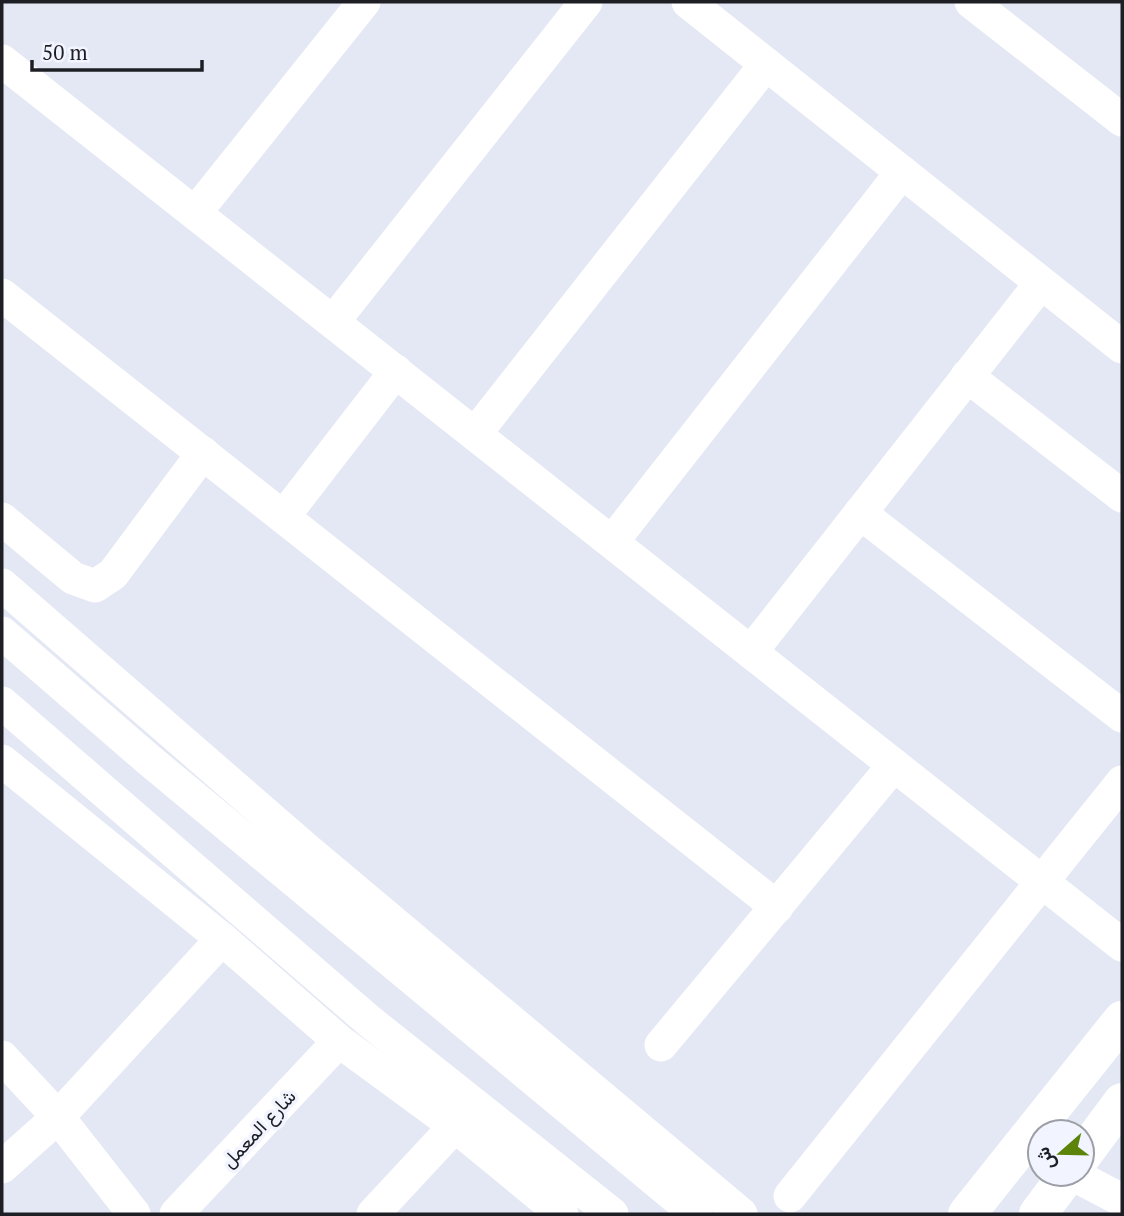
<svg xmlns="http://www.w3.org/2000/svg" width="1124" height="1216" font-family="'PT Serif',Vazirmatn,serif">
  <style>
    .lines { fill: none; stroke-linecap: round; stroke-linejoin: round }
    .minor { stroke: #fff; stroke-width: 33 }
    .major { stroke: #fff; stroke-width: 38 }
    .labels { text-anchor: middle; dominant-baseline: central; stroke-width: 7; stroke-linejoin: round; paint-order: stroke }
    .street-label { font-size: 19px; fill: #1e1f24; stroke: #f2f5ff }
  </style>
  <rect width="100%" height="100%" fill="#e4e8f4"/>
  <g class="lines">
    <g class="minor">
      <polyline points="688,2 1122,347"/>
      <polyline points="971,2 1122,120"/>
      <polyline points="2,61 1122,945"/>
      <polyline points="195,213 364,2"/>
      <polyline points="2,295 777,907"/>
      <polyline points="333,322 586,2"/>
      <polyline points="967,376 1122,496"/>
      <polyline points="475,434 766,64"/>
      <polyline points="860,513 1122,716"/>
      <polyline points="284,516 396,371"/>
      <polyline points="2,519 73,578 95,586 113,574 203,453"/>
      <polyline points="612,542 902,172"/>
      <polyline points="2,585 306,849 741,1214"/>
      <polyline points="2,633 149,760 696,1214"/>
      <polyline points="751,652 1041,283"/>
      <polyline points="2,703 368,1020 612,1214"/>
      <polyline points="2,761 222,939 339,1041 455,1126 562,1214"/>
      <polyline points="661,1045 894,765"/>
      <polyline points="2,1057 58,1117 134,1214"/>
      <polyline points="2,1167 58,1117 222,939"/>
      <polyline points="1072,1174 1122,1200"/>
      <polyline points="790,1196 1122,782"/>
      <polyline points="176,1214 339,1041"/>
      <polyline points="373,1214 455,1126"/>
    </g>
    <g class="major">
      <polyline points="1082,1156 1122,1102"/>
      <polyline points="967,1214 1122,1020"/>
      <polyline points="1038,1214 1068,1174"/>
    </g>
  </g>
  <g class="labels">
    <g class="street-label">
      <text transform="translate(258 1128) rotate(-47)">شارع المعمل</text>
    </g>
  </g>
  <rect width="1124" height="1216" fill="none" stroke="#1e1f24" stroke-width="7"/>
  <g transform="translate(1061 1153) rotate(250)"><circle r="33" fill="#f2f5ff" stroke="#9d9fa7" stroke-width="2"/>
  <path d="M0-5L12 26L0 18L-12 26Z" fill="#5c840a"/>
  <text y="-10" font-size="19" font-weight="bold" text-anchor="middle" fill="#1e1f24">ش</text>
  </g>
  <path d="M32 60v10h170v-10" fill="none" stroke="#1e1f24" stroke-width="3.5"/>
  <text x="42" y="60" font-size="21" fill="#1e1f24" stroke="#f2f5ff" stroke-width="5" paint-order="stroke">50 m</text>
</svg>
